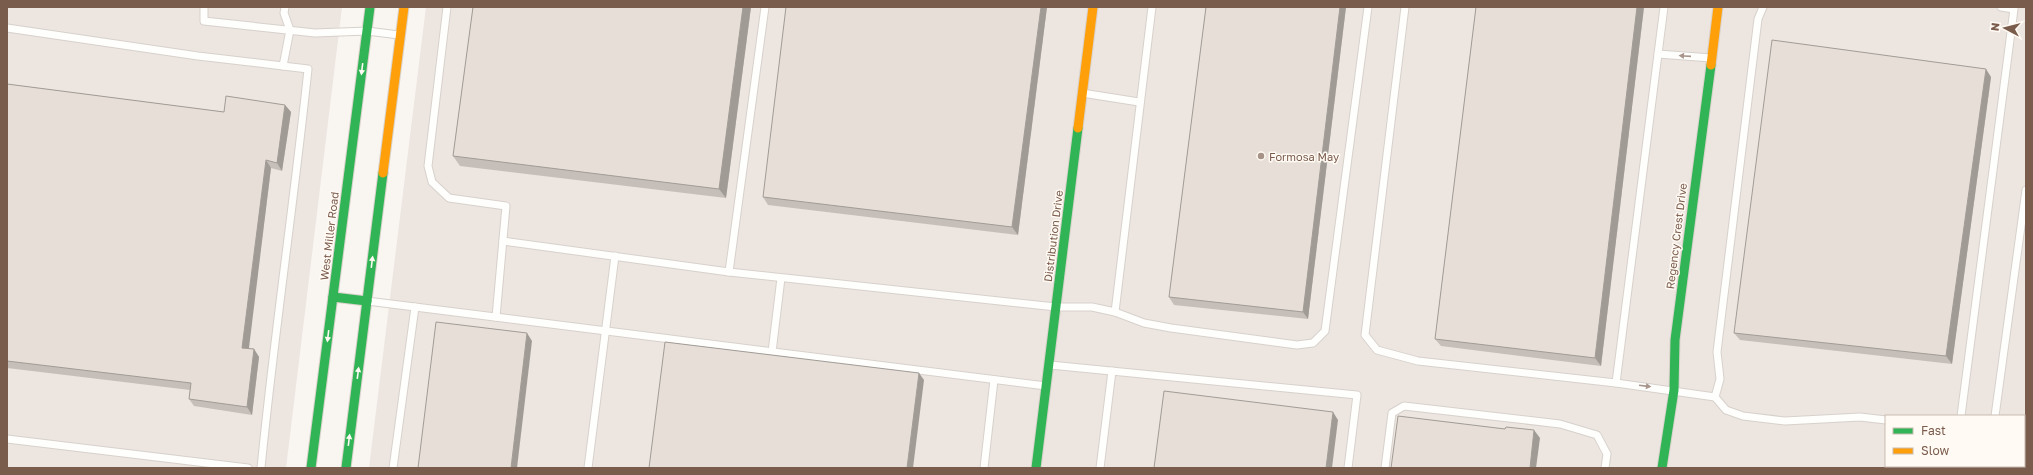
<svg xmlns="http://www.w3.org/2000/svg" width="2033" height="475" font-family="'Golos Text',sans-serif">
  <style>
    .industrial { fill: #ede5e0; fill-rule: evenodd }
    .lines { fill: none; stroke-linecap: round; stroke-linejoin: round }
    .lane-casing { stroke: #d7d1cb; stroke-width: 9 }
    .fast-casing { stroke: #d9d2cb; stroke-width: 11 }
    .slow-casing { stroke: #d9d2cb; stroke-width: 11 }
    .lane { stroke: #fefefd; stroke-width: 7 }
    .fast { stroke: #30b455; stroke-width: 9 }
    .slow { stroke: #ff9f0a; stroke-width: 9 }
    .wall { fill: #c6bfb9 }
    .shaded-wall { fill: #a19b96 }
    .building { fill: #e6ded7; stroke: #a19b96 }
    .oneway { fill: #a8958b }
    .oneway2 { fill: #fffaf3 }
    .poi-dot { fill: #a69286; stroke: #fffaf3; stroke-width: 1.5 }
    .labels { text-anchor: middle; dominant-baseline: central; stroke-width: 3; stroke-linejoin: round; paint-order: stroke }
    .poi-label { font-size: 11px; fill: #7a5c4d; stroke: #fffaf3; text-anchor: start }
    .street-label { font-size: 11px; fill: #7a5c4d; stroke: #fffaf3 }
  </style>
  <rect width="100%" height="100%" fill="#f9f5f0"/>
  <g class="industrial">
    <polygon points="7,7 342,7 286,468 7,468"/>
    <path d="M 426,7 L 2026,7 L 2026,468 L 369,468 ZM 1886,416 L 2024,416 L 2024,466 L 1886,466 Z"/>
  </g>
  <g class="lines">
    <g class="lane-casing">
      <g id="lane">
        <polyline points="204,7 204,21 315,33 367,31 399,35"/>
        <polyline points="447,7 428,166 432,182 449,198 506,206 496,317"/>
        <polyline points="1405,7 1365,335 1377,350 1418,361 1616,383 1715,397 1720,379 1717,352 1758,19 1763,7"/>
        <polyline points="7,28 198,56 283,66 290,30 284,13 285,7"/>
        <polyline points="1658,54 1711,58"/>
        <polyline points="1082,93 1139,102"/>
        <polyline points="503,241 729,272 765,7"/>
        <polyline points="729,272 1056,307 1092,307 1115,312 1144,323 1171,328 1297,345 1313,343 1325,331 1368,7"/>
        <polyline points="367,301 415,307 393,468"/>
        <polyline points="415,307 1046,386"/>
        <polyline points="1115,312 1152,7"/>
        <polyline points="772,352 781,278"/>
        <polyline points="1050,365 1357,395 1348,468"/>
        <polyline points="1616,383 1664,7"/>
        <polyline points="1715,397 1726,410 1743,416 1785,421 1860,417 1886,420"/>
        <polyline points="1961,416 2014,9 2001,7"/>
        <polyline points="1995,416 2026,190"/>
        <polyline points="2024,432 2026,432"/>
        <polyline points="7,439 248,468"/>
        <path d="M 261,468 C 274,335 294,203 308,69 L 283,66"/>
        <polyline points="588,468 615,256"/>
        <polyline points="984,468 994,380"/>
        <polyline points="1100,468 1112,371"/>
        <polyline points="1385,468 1392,413 1404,406 1560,424 1597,435 1607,454 1605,468"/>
      </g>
    </g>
    <g class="fast-casing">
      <g id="fast">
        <polyline points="333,297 367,301"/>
        <polyline points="311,468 370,7"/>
        <polyline points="346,468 383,173"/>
        <polyline points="1036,468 1078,128"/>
        <polyline points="1662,468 1674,390 1675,340 1711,65"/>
      </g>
    </g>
    <g class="slow-casing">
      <g id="slow">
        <polyline points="1711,65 1718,7"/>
        <polyline points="1078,128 1093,7"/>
        <polyline points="383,173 404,7"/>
      </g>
    </g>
    <use href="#lane" class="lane"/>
    <use href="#fast" class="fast"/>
    <use href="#slow" class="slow"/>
  </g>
  <g class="wall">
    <polygon points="473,7 751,7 726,198 460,166 453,156"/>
    <polygon points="1047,7 1018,235 768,205 763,197"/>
    <polygon points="1206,7 1346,7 1308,319 1174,305 1169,297"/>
    <polygon points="1476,7 1644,7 1601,366 1441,346 1435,339"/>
    <polygon points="1991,77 1952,364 1740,340 1734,333"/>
    <polygon points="7,84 224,112 285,105 291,112 282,171 271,168 248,348 254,349 259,357 252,415 194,406 189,399 190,390 7,368"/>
  </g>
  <g class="shaded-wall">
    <polygon points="743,7 751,7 726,198 719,189"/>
    <polygon points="1041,7 1047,7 1018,235 1012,227"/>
    <polygon points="1340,7 1346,7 1308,319 1303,312"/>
    <polygon points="1637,7 1644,7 1601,366 1595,358"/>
    <polygon points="1986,69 1991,77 1952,364 1946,356"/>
    <polygon points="285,105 291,112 282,171 277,163"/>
    <polygon points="266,160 271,168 248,356 242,348"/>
    <polygon points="527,333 532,341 517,468 511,468"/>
    <polygon points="254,349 259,357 252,415 247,407"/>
    <polygon points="919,373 924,380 913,468 907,468"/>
    <polygon points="1333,412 1338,420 1332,468 1326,468"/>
    <polygon points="1534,430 1540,438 1536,468 1530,468"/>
  </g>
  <g class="building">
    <polygon points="473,7 743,7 719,189 453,156"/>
    <polygon points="786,7 1041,7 1012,227 763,197"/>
    <polygon points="1206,7 1340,7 1303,312 1169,297"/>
    <polygon points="1476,7 1637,7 1595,358 1435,339"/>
    <polygon points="1772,40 1986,69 1946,356 1734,333"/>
    <polygon points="7,84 224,112 226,96 285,105 277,163 266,160 242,348 254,349 247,407 189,399 191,383 7,361"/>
    <polygon points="436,322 527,333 511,468 418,468"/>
    <polygon points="665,342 919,373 907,468 649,468"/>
    <polygon points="1164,391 1333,412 1326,468 1154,468"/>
    <polygon points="1398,416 1505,429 1506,427 1534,430 1530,468 1391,468"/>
  </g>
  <defs><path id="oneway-solid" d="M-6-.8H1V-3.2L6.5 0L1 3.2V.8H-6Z"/></defs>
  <g class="oneway">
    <use href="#oneway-solid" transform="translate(1685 56) rotate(-176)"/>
    <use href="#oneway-solid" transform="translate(1645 386) rotate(7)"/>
  </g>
  <g class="oneway2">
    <use href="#oneway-solid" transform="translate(362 69) rotate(97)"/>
    <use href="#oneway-solid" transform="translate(372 262) rotate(-83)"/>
    <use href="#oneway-solid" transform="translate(328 336) rotate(97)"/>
    <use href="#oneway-solid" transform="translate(358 373) rotate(-83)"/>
    <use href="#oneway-solid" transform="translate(349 440) rotate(-83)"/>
  </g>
  <circle class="poi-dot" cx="1261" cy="156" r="4"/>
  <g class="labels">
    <g class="poi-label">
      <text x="1269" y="156">Formosa May</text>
    </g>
    <g class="street-label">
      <text transform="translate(329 236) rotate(-83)">West Miller Road</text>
      <text transform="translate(1053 236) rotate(-83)">Distribution Drive</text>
      <text transform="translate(1676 236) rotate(-83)">Regency Crest Drive</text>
    </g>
  </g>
  <rect width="2033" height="475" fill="none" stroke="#7a5c4d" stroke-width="16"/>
  <rect x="1885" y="415" width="140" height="52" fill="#fffaf3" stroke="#cabbb1"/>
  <rect x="1893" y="428" width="20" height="6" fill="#30b455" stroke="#cabbb1"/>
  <text x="1921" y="435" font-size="12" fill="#7a5c4d">Fast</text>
  <rect x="1893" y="448" width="20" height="6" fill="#ff9f0a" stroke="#cabbb1"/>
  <text x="1921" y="455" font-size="12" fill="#7a5c4d">Slow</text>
  <g transform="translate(2005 28) rotate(277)" stroke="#fffaf3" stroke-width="3" paint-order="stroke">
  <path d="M0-3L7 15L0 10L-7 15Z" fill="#7a5c4d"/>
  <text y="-6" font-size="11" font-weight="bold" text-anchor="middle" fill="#7a5c4d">N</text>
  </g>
</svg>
